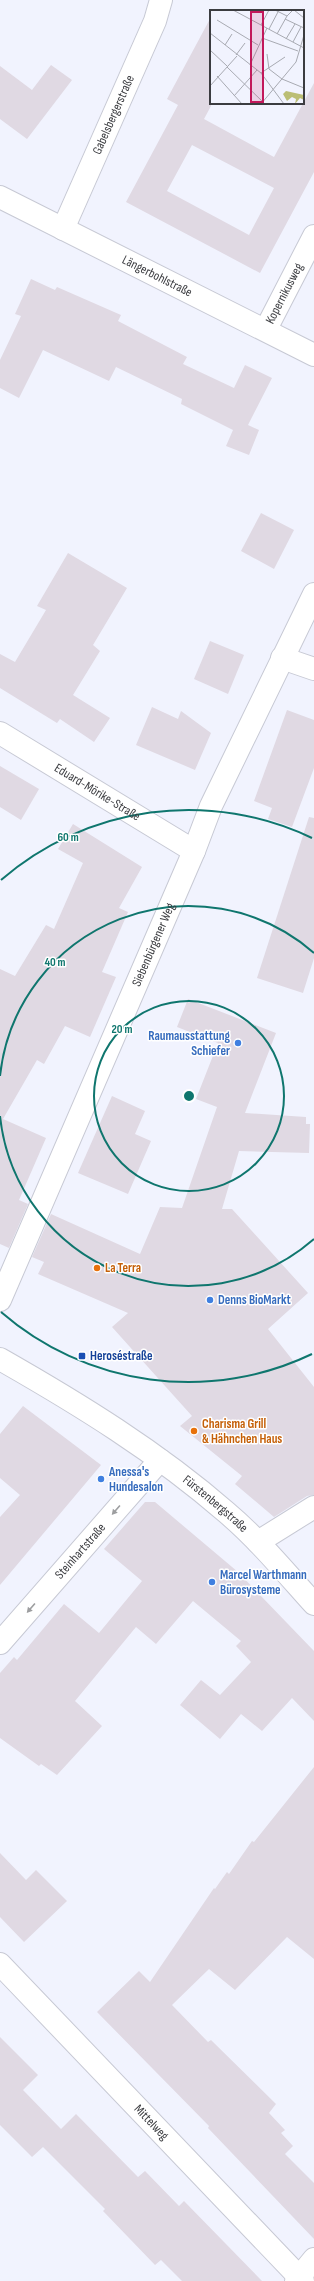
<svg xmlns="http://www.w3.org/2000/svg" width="314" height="2281" font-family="'Sofia Sans Condensed',sans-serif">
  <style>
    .building { fill: #e0d9e3; fill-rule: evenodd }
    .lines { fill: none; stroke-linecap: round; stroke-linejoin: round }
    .street-casing { stroke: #c7c9d4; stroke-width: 24 }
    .secondary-casing { stroke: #c7c9d4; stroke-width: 24 }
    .street { stroke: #fff; stroke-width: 22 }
    .secondary { stroke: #fff; stroke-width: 22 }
    .oneway { fill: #9d9ea0 }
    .ring { fill: none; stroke: #0f766e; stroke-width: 2 }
    .shop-dot { fill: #3f7fe0; stroke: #fff; stroke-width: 1.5 }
    .food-dot { fill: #e8710a; stroke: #fff; stroke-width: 1.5 }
    .transit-dot { fill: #1a4fb4; stroke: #fff; stroke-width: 1.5 }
    .labels { text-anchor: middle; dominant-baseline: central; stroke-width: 3; stroke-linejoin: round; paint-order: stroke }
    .street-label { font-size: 13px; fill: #3b3c40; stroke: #fff }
    .shop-label { font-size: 13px; font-weight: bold; fill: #366cbe; stroke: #fff; text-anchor: start }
    .food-label { font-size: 13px; font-weight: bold; fill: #c56008; stroke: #fff; text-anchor: start }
    .transit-label { font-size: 13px; font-weight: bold; fill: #164399; stroke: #fff; text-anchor: start }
    .inset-road { fill: none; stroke: #a8aab2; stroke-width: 1 }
    .view { fill: #c2185b; fill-opacity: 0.15; stroke: #c2185b; stroke-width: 2 }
    .inset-edge { fill: none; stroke: #3b3c40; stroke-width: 2 }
    .centre { fill: #0f766e; stroke: #fff; stroke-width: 2 }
    .ring-label { font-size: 12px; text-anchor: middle; font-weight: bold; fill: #0f766e; stroke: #fff; stroke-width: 3; stroke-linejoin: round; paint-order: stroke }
  </style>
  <rect width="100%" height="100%" fill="#f1f3fe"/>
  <g class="building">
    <path d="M 211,17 L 211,106 L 204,119 L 274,157 L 314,83 L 314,172 L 260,273 L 126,202 L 178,105 L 167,99 ZM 192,145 L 274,188 L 249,235 L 167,191 Z"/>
    <polygon points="51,65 72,80 27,139 0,119 0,66 32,90"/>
    <polygon points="31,279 55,290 57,287 121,315 118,321 187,357 183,364 234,388 245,365 272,378 248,425 259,430 249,455 226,446 233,430 181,404 182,399 116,367 109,381 43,350 19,398 0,388 0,360 21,316 15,314"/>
    <polygon points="261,513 294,530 274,569 241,551"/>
    <polygon points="68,553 127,588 93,645 100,651 73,695 110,718 94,742 60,719 57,723 0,688 0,654 15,662 46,610 37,606"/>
    <polygon points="210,641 244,655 228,694 194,679"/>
    <polygon points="152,707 178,719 181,711 211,733 195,770 136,745"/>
    <polygon points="287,710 314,720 314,768 292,827 268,819 272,808 254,801"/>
    <polygon points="0,766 39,789 21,820 0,807"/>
    <polygon points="309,817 314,818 314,958 303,993 257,978"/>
    <polygon points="73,824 142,867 119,908 128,912 102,972 116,977 90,1037 65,1026 44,1064 37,1060 3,1119 46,1138 19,1200 28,1204 9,1248 0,1244 0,969 15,976 46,925 54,929 83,863 58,849"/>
    <polygon points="188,999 276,1033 245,1113 306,1117 306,1124 310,1124 309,1153 239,1151 222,1209 232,1209 308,1293 268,1329 314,1387 314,1495 307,1496 274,1517 235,1484 242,1476 180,1426 192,1416 112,1327 128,1313 38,1274 44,1262 32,1257 51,1214 140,1254 160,1207 182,1208 217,1107 196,1099 218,1043 177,1027"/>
    <polygon points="112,1096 145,1111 135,1134 151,1141 128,1194 78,1173"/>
    <polygon points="23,1406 101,1465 0,1585 0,1517 20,1495 0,1478 0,1434"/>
    <polygon points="145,1502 155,1502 238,1572 314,1651 314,1721 292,1698 262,1731 241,1714 220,1739 180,1705 201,1680 220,1695 251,1662 236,1646 241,1641 193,1601 156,1644 136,1627 75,1701 102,1726 57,1775 41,1764 39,1766 0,1738 0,1673 14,1657 17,1660 64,1604 99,1633 142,1581 104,1549"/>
    <polygon points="314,1767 314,1959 287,1937 235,1990 209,1969 172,2005 208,2042 211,2040 276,2104 269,2113 285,2130 281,2133 293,2146 285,2154 314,2183 314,2239 208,2128 209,2126 97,2012 139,1971 150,1982 214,1888 215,1889 227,1872 229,1874 252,1841 254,1842"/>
    <polygon points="0,1853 26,1880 36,1870 67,1901 24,1942 0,1917"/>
    <polygon points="0,2037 38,2075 23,2090 61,2129 76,2114 138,2177 145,2171 179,2206 184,2201 262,2281 182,2281 161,2260 155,2265 103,2211 105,2209 43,2147 32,2157 0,2125"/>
  </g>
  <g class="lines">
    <g class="street-casing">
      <g id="street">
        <path id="s1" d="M 0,197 L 314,355"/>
        <path id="s2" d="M 63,229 L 155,21 L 161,0"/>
        <path id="s3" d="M 266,329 L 314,236"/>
        <polyline points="282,658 314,669"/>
        <path id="s4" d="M 0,733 L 194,851"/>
        <path id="s5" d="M 0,1300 L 194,851 L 211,806 L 314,594"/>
        <polyline points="258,1542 314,1507"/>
        <path id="s6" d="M 0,1643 L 160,1460"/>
        <path id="s7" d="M 0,1964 L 303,2281"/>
        <polyline points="296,2281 314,2259"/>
      </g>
    </g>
    <g class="secondary-casing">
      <g id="secondary">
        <path id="s8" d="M 0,1359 C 79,1404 157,1452 226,1512 C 258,1539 286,1573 314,1604"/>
      </g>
    </g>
    <use href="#street" class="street"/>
    <use href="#secondary" class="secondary"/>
  </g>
  <defs><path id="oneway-solid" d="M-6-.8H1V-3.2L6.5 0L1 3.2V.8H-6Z"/></defs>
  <g class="oneway">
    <use href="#oneway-solid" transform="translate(116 1510) rotate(131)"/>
    <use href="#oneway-solid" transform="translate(31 1608) rotate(131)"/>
  </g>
  <g class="ring">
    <circle cx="189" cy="1096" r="95"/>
    <path d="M314 1239A190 190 0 0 1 0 1116M0 1076A190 190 0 0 1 314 953"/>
    <path d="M312 1354A286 286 0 0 1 1 1312M1 880A286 286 0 0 1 312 838"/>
  </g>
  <g class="shop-dot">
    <circle cx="238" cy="1043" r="4"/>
    <circle cx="210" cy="1300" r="4"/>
    <circle cx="101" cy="1479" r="4"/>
    <circle cx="212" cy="1582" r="4"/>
  </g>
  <g class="food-dot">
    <circle cx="97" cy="1268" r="4"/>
    <circle cx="194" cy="1431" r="4"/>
  </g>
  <rect class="transit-dot" x="78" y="1352" width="8" height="8" rx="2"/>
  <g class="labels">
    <g class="street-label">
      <text stroke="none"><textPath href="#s2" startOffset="125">Gabelsbergerstraße</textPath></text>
      <text stroke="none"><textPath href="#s1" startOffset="176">Längerbohlstraße</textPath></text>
      <text stroke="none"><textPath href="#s3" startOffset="40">Kopernikusweg</textPath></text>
      <text stroke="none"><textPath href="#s4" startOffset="114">Eduard-Mörike-Straße</textPath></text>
      <text stroke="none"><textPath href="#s5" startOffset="387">Siebenbürgener Weg</textPath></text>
      <text stroke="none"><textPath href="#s8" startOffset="260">Fürstenbergstraße</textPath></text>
      <text stroke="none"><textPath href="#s6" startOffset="122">Steinhartstraße</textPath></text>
      <text stroke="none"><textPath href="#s7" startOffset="219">Mittelweg</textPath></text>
    </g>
    <g class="shop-label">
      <text x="230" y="1036" text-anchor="end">Raumausstattung<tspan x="230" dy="15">Schiefer</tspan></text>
      <text x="218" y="1300">Denns BioMarkt</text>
      <text x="109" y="1472">Anessa's<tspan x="109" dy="15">Hundesalon</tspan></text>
      <text x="220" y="1575">Marcel Warthmann<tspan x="220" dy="15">Bürosysteme</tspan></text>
    </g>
    <g class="food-label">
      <text x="105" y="1268">La Terra</text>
      <text x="202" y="1424">Charisma Grill<tspan x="202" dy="15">&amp; Hähnchen Haus</tspan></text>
    </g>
    <g class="transit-label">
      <text x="90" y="1356">Heroséstraße</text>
    </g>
  </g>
  <g transform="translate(210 10)">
    <rect width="94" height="94" fill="#f1f3fe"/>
    <path d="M 76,81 L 94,85 L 94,90 L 90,88 L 85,94 L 86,89 L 82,87 L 77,91 L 73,84 Z" fill="#bbbe75"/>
    <path class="inset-road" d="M 23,0 L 94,38M 65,0 L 77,6M 84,0 L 94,8M 75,9 L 94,18M 7,10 L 48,35M 51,15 L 59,0M 59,19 L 69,0M 0,23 L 51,63 L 74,94M 67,24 L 77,6 L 82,1M 52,28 L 88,41M 76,29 L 85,14M 83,32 L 91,17M 15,35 L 22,24M 0,40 L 17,56M 57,44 L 59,59 L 72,69 L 94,78M 26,45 L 35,33M 40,55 L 57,18M 17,57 L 55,94M 51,63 L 75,47M 7,66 L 32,94M 0,76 L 27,46M 24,86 L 47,60M 51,94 L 86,52 L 94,25"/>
    <path class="view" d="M 41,2 L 53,2 L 53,92 L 41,92 Z"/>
    <rect width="94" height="94" class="inset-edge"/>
  </g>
  <circle cx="189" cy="1096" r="6" class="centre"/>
  <g class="ring-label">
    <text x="68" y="841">60 m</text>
    <text x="55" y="966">40 m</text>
    <text x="122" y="1033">20 m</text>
  </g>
</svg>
